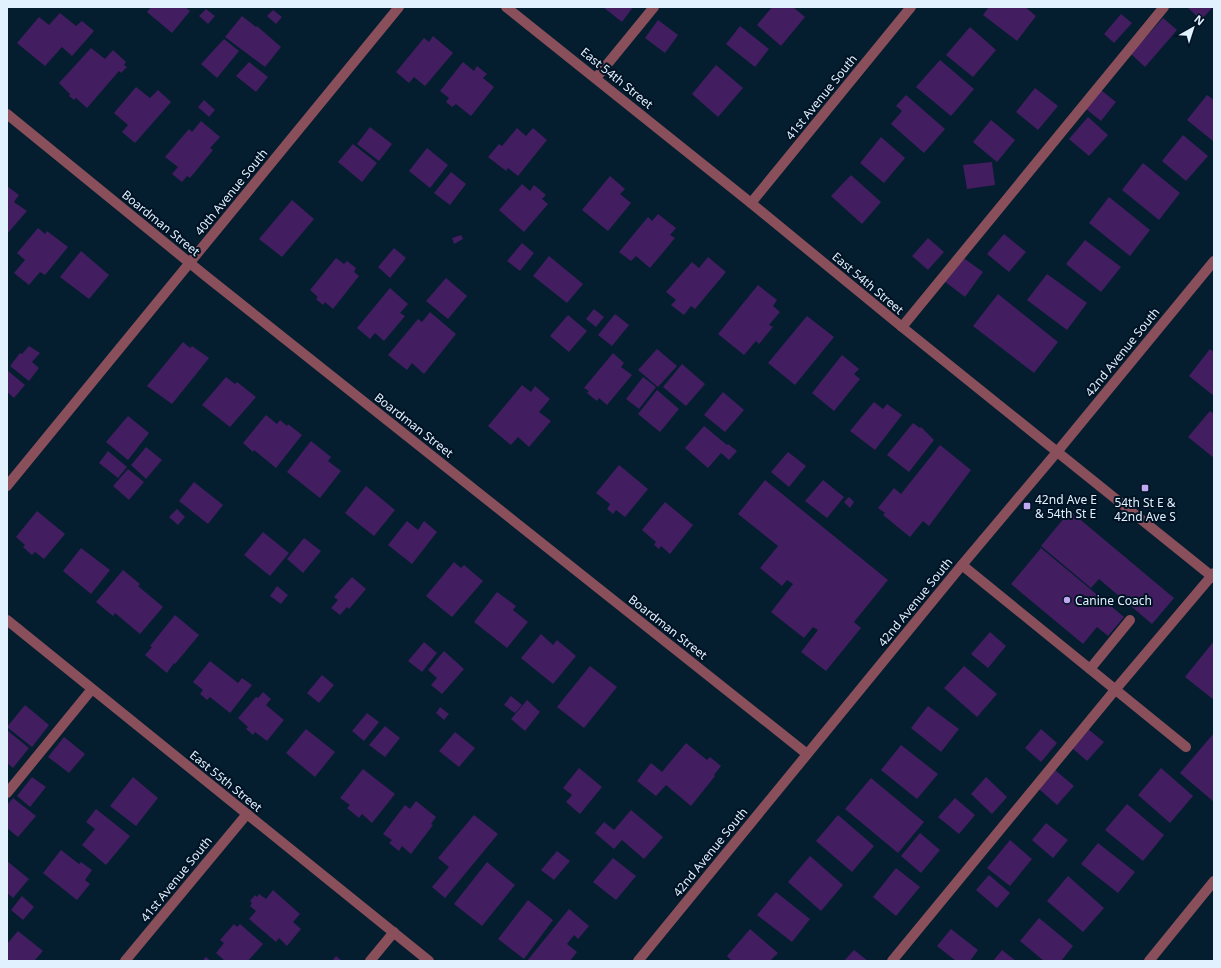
<svg xmlns="http://www.w3.org/2000/svg" width="1221" height="968" font-family="'Noto Sans',sans-serif">
  <style>
    .building { fill: #421d60 }
    .lines { fill: none; stroke-linecap: round; stroke-linejoin: round }
    .minor { stroke: #894f5a; stroke-width: 10 }
    .poi-dot { fill: #c1a8f3; stroke: #001325; stroke-width: 1.5 }
    .labels { text-anchor: middle; dominant-baseline: central; stroke-width: 4; stroke-linejoin: round; paint-order: stroke }
    .street-label { font-size: 12px; fill: #e2f1fe; stroke: #001325 }
    .poi-label { font-size: 12px; fill: #e2f1fe; stroke: #001325; text-anchor: start }
  </style>
  <rect width="100%" height="100%" fill="#041d2f"/>
  <g class="building">
    <polygon points="151,7 185,7 190,11 172,33 147,12"/>
    <polygon points="603,7 633,7 622,22"/>
    <polygon points="772,7 793,7 805,17 781,46 757,25"/>
    <polygon points="989,7 1025,7 1036,16 1017,41 983,15"/>
    <polygon points="1187,7 1213,7 1201,20"/>
    <polygon points="206,9 215,16 208,24 199,16"/>
    <polygon points="273,10 282,17 276,24 267,16"/>
    <polygon points="60,13 76,26 82,21 94,31 72,56 62,47 45,66 17,43 39,17 49,25"/>
    <polygon points="1121,14 1132,23 1114,43 1104,34"/>
    <polygon points="242,16 256,27 257,26 281,47 265,67 225,37"/>
    <polygon points="1163,18 1177,30 1145,67 1131,54"/>
    <polygon points="658,20 678,35 665,53 645,38"/>
    <polygon points="740,26 769,49 755,67 726,44"/>
    <polygon points="970,27 996,50 973,77 946,55"/>
    <polygon points="433,36 453,53 425,86 414,77 409,83 396,72 424,38 429,42"/>
    <polygon points="224,39 239,51 217,78 201,64"/>
    <polygon points="91,48 105,59 113,50 126,62 124,65 127,67 121,73 119,71 87,108 76,98 74,100 69,96 70,94 59,83"/>
    <polygon points="940,60 974,89 951,116 916,87"/>
    <polygon points="249,62 268,77 256,92 236,76"/>
    <polygon points="463,62 474,71 477,66 487,74 483,78 494,87 471,116 456,104 452,107 446,102 449,98 440,91"/>
    <polygon points="716,65 743,88 718,117 692,94"/>
    <polygon points="136,87 150,98 158,90 171,102 135,143 122,132 128,125 114,113"/>
    <polygon points="1035,88 1058,106 1038,130 1016,112"/>
    <polygon points="1101,90 1116,102 1101,121 1086,109"/>
    <polygon points="906,95 945,129 924,153 891,124 902,111 896,106"/>
    <polygon points="1207,95 1214,100 1213,141 1187,120"/>
    <polygon points="204,100 215,110 209,117 198,107"/>
    <polygon points="1088,117 1108,135 1089,156 1069,139"/>
    <polygon points="991,120 1015,140 997,162 973,142"/>
    <polygon points="201,121 220,137 210,148 213,150 190,178 187,176 182,182 172,174 178,167 165,157 189,129 192,132"/>
    <polygon points="370,127 392,144 379,161 357,144"/>
    <polygon points="517,128 526,136 533,128 547,140 518,176 508,168 506,171 488,157 499,144 502,146"/>
    <polygon points="1183,135 1208,156 1186,181 1162,161"/>
    <polygon points="881,137 905,158 884,183 860,163"/>
    <polygon points="353,144 377,163 362,182 338,162"/>
    <polygon points="427,148 448,165 430,188 409,171"/>
    <polygon points="992,162 995,185 967,189 963,165"/>
    <polygon points="1143,163 1180,193 1159,220 1122,190"/>
    <polygon points="451,172 466,184 450,205 434,193"/>
    <polygon points="851,175 881,202 862,224 831,196"/>
    <polygon points="610,176 625,189 620,194 631,203 608,231 582,210"/>
    <polygon points="522,184 530,191 534,185 546,195 542,199 548,204 524,232 499,210"/>
    <polygon points="7,186 19,195 14,202 27,211 7,234"/>
    <polygon points="1109,197 1150,230 1130,256 1089,223"/>
    <polygon points="292,200 314,219 282,257 259,239"/>
    <polygon points="658,214 676,228 670,235 675,238 650,268 636,256 631,261 619,252 648,217 652,221"/>
    <polygon points="38,228 45,234 47,231 68,247 45,275 40,272 29,285 14,273 25,260 17,253"/>
    <polygon points="1004,234 1026,252 1009,272 987,254"/>
    <polygon points="461,235 463,239 454,244 452,238"/>
    <polygon points="928,238 944,252 928,270 912,256"/>
    <polygon points="1085,240 1121,267 1101,292 1066,264"/>
    <polygon points="522,243 534,253 520,271 507,261"/>
    <polygon points="394,248 406,258 390,278 378,267"/>
    <polygon points="81,251 109,275 89,299 60,277"/>
    <polygon points="549,256 583,284 567,303 533,276"/>
    <polygon points="708,257 726,272 695,309 691,306 684,315 671,305 676,300 666,292 692,262 699,268"/>
    <polygon points="962,257 983,272 965,297 944,281"/>
    <polygon points="336,258 344,264 347,261 356,268 354,272 359,276 333,309 325,302 323,305 316,299 318,297 310,290"/>
    <polygon points="1047,274 1087,303 1067,330 1027,300"/>
    <polygon points="446,278 467,296 448,319 426,301"/>
    <polygon points="758,285 777,300 773,306 780,312 769,325 773,327 759,344 756,341 744,355 718,334"/>
    <polygon points="390,288 408,304 400,313 405,316 384,341 375,333 370,339 357,328"/>
    <polygon points="998,294 1058,342 1034,373 973,326"/>
    <polygon points="594,309 604,317 596,327 586,319"/>
    <polygon points="430,312 456,334 424,374 412,363 407,370 388,355 418,319 422,322"/>
    <polygon points="615,314 629,325 612,346 598,335"/>
    <polygon points="568,315 587,331 569,352 550,336"/>
    <polygon points="807,316 834,337 795,385 768,363"/>
    <polygon points="183,342 190,348 192,346 209,358 172,404 147,386"/>
    <polygon points="29,346 40,353 32,362 39,368 29,381 10,366 20,353 22,354"/>
    <polygon points="657,349 677,366 658,387 638,370"/>
    <polygon points="1210,349 1214,352 1214,396 1189,376"/>
    <polygon points="613,353 624,363 621,367 632,375 607,405 599,398 597,401 587,393 589,391 584,388"/>
    <polygon points="842,355 859,369 854,374 860,379 834,411 812,393"/>
    <polygon points="682,364 705,384 686,406 663,387"/>
    <polygon points="7,370 25,385 14,398 7,392"/>
    <polygon points="226,377 235,384 237,382 256,397 230,427 202,405"/>
    <polygon points="643,377 656,387 639,409 626,399"/>
    <polygon points="522,385 531,392 535,386 550,399 539,412 551,421 529,447 518,437 511,445 488,426"/>
    <polygon points="657,390 679,409 660,432 638,414"/>
    <polygon points="723,392 744,410 725,432 704,415"/>
    <polygon points="874,402 883,409 887,404 902,415 875,450 850,431"/>
    <polygon points="1210,411 1214,414 1214,458 1188,437"/>
    <polygon points="266,415 277,424 280,420 287,426 288,424 302,435 276,468 254,450 253,452 243,443"/>
    <polygon points="128,416 149,433 128,460 106,442"/>
    <polygon points="913,423 920,428 921,427 934,440 909,472 887,455"/>
    <polygon points="704,426 727,445 728,444 737,451 729,460 721,453 708,468 685,448"/>
    <polygon points="311,441 331,457 328,461 341,471 320,498 287,472"/>
    <polygon points="940,445 971,470 929,526 923,521 910,537 883,515 885,513 878,508 894,488 901,494"/>
    <polygon points="146,447 162,460 146,479 131,465"/>
    <polygon points="108,451 127,467 118,478 99,463"/>
    <polygon points="788,452 806,466 789,487 771,472"/>
    <polygon points="619,465 648,489 625,517 616,510 613,514 607,509 610,504 596,493"/>
    <polygon points="128,469 144,482 129,500 113,486"/>
    <polygon points="765,480 888,580 854,622 861,628 826,671 801,652 818,630 813,627 804,638 771,612 793,584 787,580 782,586 760,568 778,546 738,514"/>
    <polygon points="823,480 844,497 827,518 805,501"/>
    <polygon points="194,482 223,505 208,524 179,501"/>
    <polygon points="366,486 395,510 374,536 345,513"/>
    <polygon points="849,497 854,502 850,508 844,502"/>
    <polygon points="665,502 693,525 670,554 661,546 659,549 654,545 656,542 642,530"/>
    <polygon points="177,509 185,517 178,525 169,517"/>
    <polygon points="37,511 65,534 44,559 35,552 32,555 23,547 25,545 16,537"/>
    <polygon points="1070,511 1174,598 1152,624 1099,579 1091,588 1041,546"/>
    <polygon points="407,521 418,530 424,521 437,532 412,564 388,545"/>
    <polygon points="263,532 289,553 270,576 244,555"/>
    <polygon points="304,538 321,551 303,573 287,559"/>
    <polygon points="81,548 110,570 91,594 63,571"/>
    <polygon points="1041,548 1124,617 1108,636 1097,627 1083,644 1011,584"/>
    <polygon points="454,562 461,568 464,565 483,581 452,617 426,596"/>
    <polygon points="123,570 140,584 138,586 163,607 140,634 115,613 113,616 96,602"/>
    <polygon points="352,577 366,589 349,609 347,607 340,615 331,608 338,600 334,597"/>
    <polygon points="277,586 288,595 281,604 270,596"/>
    <polygon points="497,592 516,606 513,610 528,622 507,648 474,622"/>
    <polygon points="175,615 199,635 175,664 174,663 167,673 145,655 152,647 150,646"/>
    <polygon points="990,632 1006,646 988,668 971,654"/>
    <polygon points="541,634 553,645 557,640 576,656 553,684 521,658"/>
    <polygon points="1214,641 1214,700 1185,677"/>
    <polygon points="424,642 437,653 422,672 408,661"/>
    <polygon points="444,651 464,669 442,694 431,685 437,678 428,670"/>
    <polygon points="210,661 238,683 242,678 252,685 230,713 210,697 207,700 200,694 203,690 193,682"/>
    <polygon points="590,666 617,687 584,728 557,707"/>
    <polygon points="964,666 997,694 977,717 944,688"/>
    <polygon points="322,675 334,685 319,703 307,693"/>
    <polygon points="263,692 271,699 266,705 284,720 267,741 255,732 253,735 246,729 248,727 238,718 256,697 258,698"/>
    <polygon points="511,696 522,705 515,713 504,705"/>
    <polygon points="527,700 540,712 525,731 511,719"/>
    <polygon points="25,705 49,725 32,747 7,727"/>
    <polygon points="928,706 959,729 941,752 911,728"/>
    <polygon points="440,707 449,714 444,720 436,713"/>
    <polygon points="367,713 379,722 364,741 352,731"/>
    <polygon points="385,726 400,738 385,757 369,745"/>
    <polygon points="306,729 335,752 315,777 286,753"/>
    <polygon points="1041,729 1057,743 1041,762 1025,748"/>
    <polygon points="1088,729 1104,742 1087,761 1072,748"/>
    <polygon points="8,731 29,748 13,768 7,763 7,733"/>
    <polygon points="455,732 475,748 459,767 439,751"/>
    <polygon points="1214,733 1214,802 1180,773"/>
    <polygon points="64,737 85,754 69,773 48,757"/>
    <polygon points="686,743 707,760 710,757 721,766 714,775 715,776 691,806 666,785 656,796 637,781 651,763 662,772"/>
    <polygon points="901,745 938,774 917,799 881,770"/>
    <polygon points="579,768 602,787 580,814 566,802 572,795 563,788"/>
    <polygon points="1161,768 1193,796 1170,823 1138,795"/>
    <polygon points="363,769 395,794 372,823 362,814 359,818 347,808 350,805 340,798"/>
    <polygon points="1055,770 1074,786 1057,805 1039,789"/>
    <polygon points="32,777 46,787 30,807 17,796"/>
    <polygon points="133,777 158,798 136,826 110,806"/>
    <polygon points="986,777 1007,797 992,814 971,794"/>
    <polygon points="871,778 924,822 898,853 845,809"/>
    <polygon points="13,798 36,816 18,837 7,828 7,805"/>
    <polygon points="955,798 975,815 959,834 938,817"/>
    <polygon points="416,801 436,817 431,824 433,825 411,854 402,846 399,851 389,843 392,840 383,834 405,805 410,809"/>
    <polygon points="1127,804 1164,835 1143,861 1105,830"/>
    <polygon points="96,809 130,836 106,865 82,845 95,829 86,822"/>
    <polygon points="631,810 663,837 644,859 622,840 614,849 595,833 604,822 614,830"/>
    <polygon points="474,815 498,834 445,898 432,887 449,867 438,858"/>
    <polygon points="838,815 874,846 852,872 816,841"/>
    <polygon points="1046,823 1068,840 1053,858 1032,840"/>
    <polygon points="920,833 940,850 921,873 901,856"/>
    <polygon points="1010,840 1032,859 1010,886 987,868"/>
    <polygon points="1098,843 1135,872 1118,893 1081,864"/>
    <polygon points="61,850 79,864 81,862 92,870 85,880 90,884 77,900 43,873"/>
    <polygon points="557,851 570,861 554,880 541,870"/>
    <polygon points="810,856 843,885 821,911 788,882"/>
    <polygon points="613,858 636,876 616,900 593,882"/>
    <polygon points="7,861 29,879 13,898 7,893"/>
    <polygon points="487,862 515,885 482,926 454,904"/>
    <polygon points="896,868 920,887 896,916 873,897"/>
    <polygon points="989,875 1010,893 997,908 976,890"/>
    <polygon points="1068,876 1104,908 1083,932 1047,901"/>
    <polygon points="273,890 300,914 293,922 301,929 287,946 279,938 276,942 249,919 256,911 250,906 252,903 250,901 255,895 257,897 259,894 266,899"/>
    <polygon points="776,892 810,919 792,942 757,915"/>
    <polygon points="22,896 34,907 23,920 11,910"/>
    <polygon points="528,900 553,920 524,959 498,939"/>
    <polygon points="569,909 589,926 578,939 574,935 567,944 577,952 570,961 527,961"/>
    <polygon points="1039,918 1073,946 1061,961 1044,961 1020,941"/>
    <polygon points="234,924 237,927 240,924 263,944 248,961 225,961 216,953 224,943 220,940"/>
    <polygon points="750,929 778,953 770,961 732,961 727,956"/>
    <polygon points="951,929 978,950 970,961 956,961 937,946"/>
    <polygon points="18,931 43,951 34,961 7,961 7,944"/>
    <polygon points="854,950 868,961 844,961"/>
    <polygon points="1002,950 1016,961 993,961"/>
    <polygon points="336,956 342,961 332,961"/>
    <polygon points="206,957 211,961 202,961"/>
  </g>
  <g class="lines">
    <g class="minor">
      <polyline points="506,7 751,203 902,327 1214,578"/>
      <polyline points="596,78 654,7"/>
      <polyline points="7,114 207,277 807,754"/>
      <polyline points="751,203 911,7"/>
      <polyline points="902,327 1164,7"/>
      <polyline points="7,486 399,7"/>
      <polyline points="962,565 1186,747"/>
      <polyline points="7,620 429,961"/>
      <polyline points="1090,669 1130,620"/>
      <polyline points="7,793 92,689"/>
      <polyline points="125,961 247,814"/>
      <polyline points="370,961 394,932"/>
      <polyline points="638,961 962,565 1057,452 1214,261"/>
      <polyline points="892,961 1115,690 1214,573"/>
      <polyline points="1149,961 1214,881"/>
    </g>
  </g>
  <g class="poi-dot">
    <rect x="1141" y="484" width="8" height="8" rx="2"/>
    <rect x="1023" y="502" width="8" height="8" rx="2"/>
    <circle cx="1067" cy="600" r="4"/>
  </g>
  <g class="labels">
    <g class="street-label">
      <text transform="translate(617 78) rotate(39)">East 54th Street</text>
      <text transform="translate(821 97) rotate(-51)">41st Avenue South</text>
      <text transform="translate(231 192) rotate(-51)">40th Avenue South</text>
      <text transform="translate(161 223) rotate(39)">Boardman Street</text>
      <text transform="translate(868 283) rotate(40)">East 54th Street</text>
      <text transform="translate(1122 352) rotate(-51)">42nd Avenue South</text>
      <text transform="translate(414 425) rotate(38)">Boardman Street</text>
      <text transform="translate(915 602) rotate(-51)">42nd Avenue South</text>
      <text transform="translate(668 627) rotate(38)">Boardman Street</text>
      <text transform="translate(226 781) rotate(39)">East 55th Street</text>
      <text transform="translate(710 852) rotate(-51)">42nd Avenue South</text>
      <text transform="translate(176 879) rotate(-51)">41st Avenue South</text>
    </g>
    <g class="poi-label">
      <text x="1035" y="499">42nd Ave E<tspan x="1035" dy="14">&amp; 54th St E</tspan></text>
      <text x="1145" y="502" text-anchor="middle">54th St E &amp;<tspan x="1145" dy="14">42nd Ave S</tspan></text>
      <text x="1075" y="600">Canine Coach</text>
    </g>
  </g>
  <rect width="1221" height="968" fill="none" stroke="#e2f1fe" stroke-width="16"/>
  <g transform="translate(1193 28) rotate(39)" stroke="#001325" stroke-width="3" paint-order="stroke">
  <path d="M0-3L7 15L0 10L-7 15Z" fill="#e2f1fe"/>
  <text y="-6" font-size="11" font-weight="bold" text-anchor="middle" fill="#e2f1fe">N</text>
  </g>
</svg>
